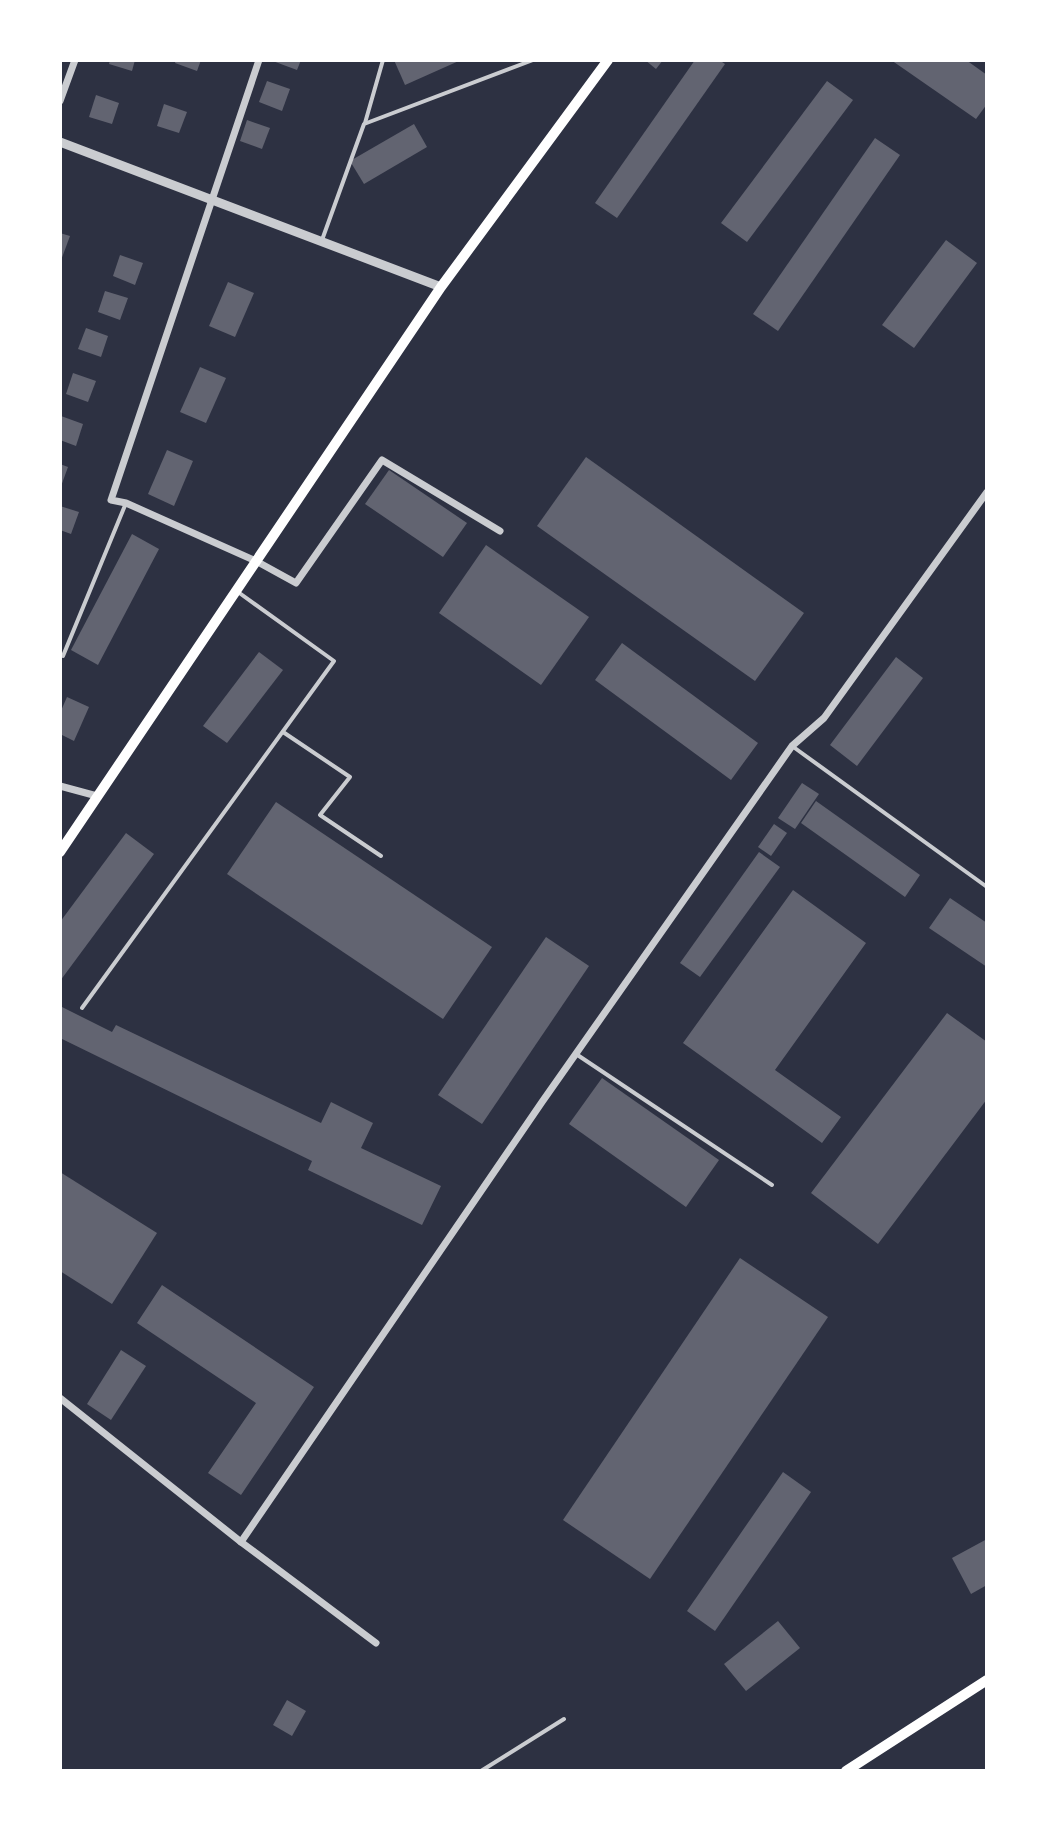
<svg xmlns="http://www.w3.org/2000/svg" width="1047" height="1831" font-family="'IBM Plex Sans',sans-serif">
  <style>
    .building { fill: #626471 }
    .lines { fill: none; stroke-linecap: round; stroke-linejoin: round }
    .service { stroke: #caccd0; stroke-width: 4 }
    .minor { stroke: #caccd0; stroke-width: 7 }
    .tertiary { stroke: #caccd0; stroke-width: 9 }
    .secondary { stroke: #fff; stroke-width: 10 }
  </style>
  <rect width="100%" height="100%" fill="#2d3142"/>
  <g class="building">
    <polygon points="110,60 135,60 132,71 109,64"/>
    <polygon points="176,60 201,60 197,71 175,63"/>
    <polygon points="270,60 301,60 297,70"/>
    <polygon points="394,60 461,60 405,85"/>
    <polygon points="645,60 663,60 656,69"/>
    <polygon points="695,60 719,60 725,64 617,218 595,203"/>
    <polygon points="891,60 966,60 987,75 987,104 976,119"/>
    <polygon points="267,81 290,89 282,111 259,102"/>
    <polygon points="827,81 853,100 747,242 721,223"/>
    <polygon points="96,95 119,103 112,124 89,117"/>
    <polygon points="164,104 187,112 179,133 157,126"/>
    <polygon points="247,120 270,128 262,149 240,141"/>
    <polygon points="414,124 427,147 364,184 350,161"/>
    <polygon points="875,138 900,155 778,331 753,314"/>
    <polygon points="60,233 70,236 60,263"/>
    <polygon points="946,240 977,263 914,348 882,325"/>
    <polygon points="120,255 143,263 135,285 113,276"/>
    <polygon points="228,282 254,293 235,337 209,326"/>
    <polygon points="105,291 128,298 120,320 98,312"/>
    <polygon points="86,328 108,336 101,357 78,349"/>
    <polygon points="200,367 226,378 206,423 180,412"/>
    <polygon points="73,373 96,381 88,402 66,394"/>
    <polygon points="61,416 83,424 76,446 60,440"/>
    <polygon points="167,450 193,461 174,506 148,494"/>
    <polygon points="586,457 804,613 755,681 537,526"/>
    <polygon points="60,464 68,467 60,489"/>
    <polygon points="389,470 467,523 443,557 365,504"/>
    <polygon points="60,506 79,512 71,534 60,530"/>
    <polygon points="132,534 159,549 98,665 71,650"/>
    <polygon points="486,545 589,617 541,685 439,613"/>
    <polygon points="622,643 758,743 731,780 595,680"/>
    <polygon points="259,652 283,670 227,743 203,726"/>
    <polygon points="896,657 923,678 857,766 830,745"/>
    <polygon points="67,697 89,707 74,741 60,734 60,713"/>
    <polygon points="802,783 819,794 795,829 778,818"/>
    <polygon points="816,801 920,875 905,897 801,823"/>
    <polygon points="276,802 492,947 443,1019 227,874"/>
    <polygon points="774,824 787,833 771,856 758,847"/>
    <polygon points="126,833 154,854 60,981 60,922"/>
    <polygon points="759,852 780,867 700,977 680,963"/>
    <polygon points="793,890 866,943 775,1070 841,1117 822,1143 683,1043"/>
    <polygon points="950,898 987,923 987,967 929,928"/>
    <polygon points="546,937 589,966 482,1124 438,1095"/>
    <polygon points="60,1006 112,1032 116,1025 321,1123 331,1102 373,1123 361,1148 441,1186 422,1225 308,1170 312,1161 60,1038"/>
    <polygon points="947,1013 987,1042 987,1099 878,1244 811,1193"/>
    <polygon points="602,1078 719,1160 686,1207 569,1124"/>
    <polygon points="60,1172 157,1233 112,1304 60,1271"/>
    <polygon points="740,1258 828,1317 650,1579 563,1520"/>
    <polygon points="162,1285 314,1387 241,1495 208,1473 256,1403 137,1323"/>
    <polygon points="121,1350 146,1366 111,1420 87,1404"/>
    <polygon points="783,1472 811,1492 715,1631 687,1611"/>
    <polygon points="987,1539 987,1585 971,1594 952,1558"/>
    <polygon points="778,1621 800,1648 746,1691 724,1664"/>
    <polygon points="287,1700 306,1711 292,1736 273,1725"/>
  </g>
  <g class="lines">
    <g class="service">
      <polyline points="365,123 383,60"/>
      <polyline points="322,240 364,124 533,60"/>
      <polyline points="63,656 126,503"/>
      <polyline points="283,732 350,777 320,815 381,856"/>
      <polyline points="792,746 987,887"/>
      <polyline points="82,1008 334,661 238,592"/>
      <polyline points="576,1054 772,1185"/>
      <polyline points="481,1771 564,1719"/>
    </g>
    <g class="minor">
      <polyline points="259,60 111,500 126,503 256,561 296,583 382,460 500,531"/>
      <polyline points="60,101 75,60"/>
      <polyline points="60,786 97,796"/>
      <polyline points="60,1398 241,1542 376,1643"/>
      <polyline points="241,1542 542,1102 792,746 824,718 987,492"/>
    </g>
    <polyline class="tertiary" points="60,142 441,287"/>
    <g class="secondary">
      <polyline points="60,852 441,287 608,60"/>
      <polyline points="846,1771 987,1680"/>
    </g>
  </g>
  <rect width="1047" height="1831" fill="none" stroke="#ffffff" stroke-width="124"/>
</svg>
